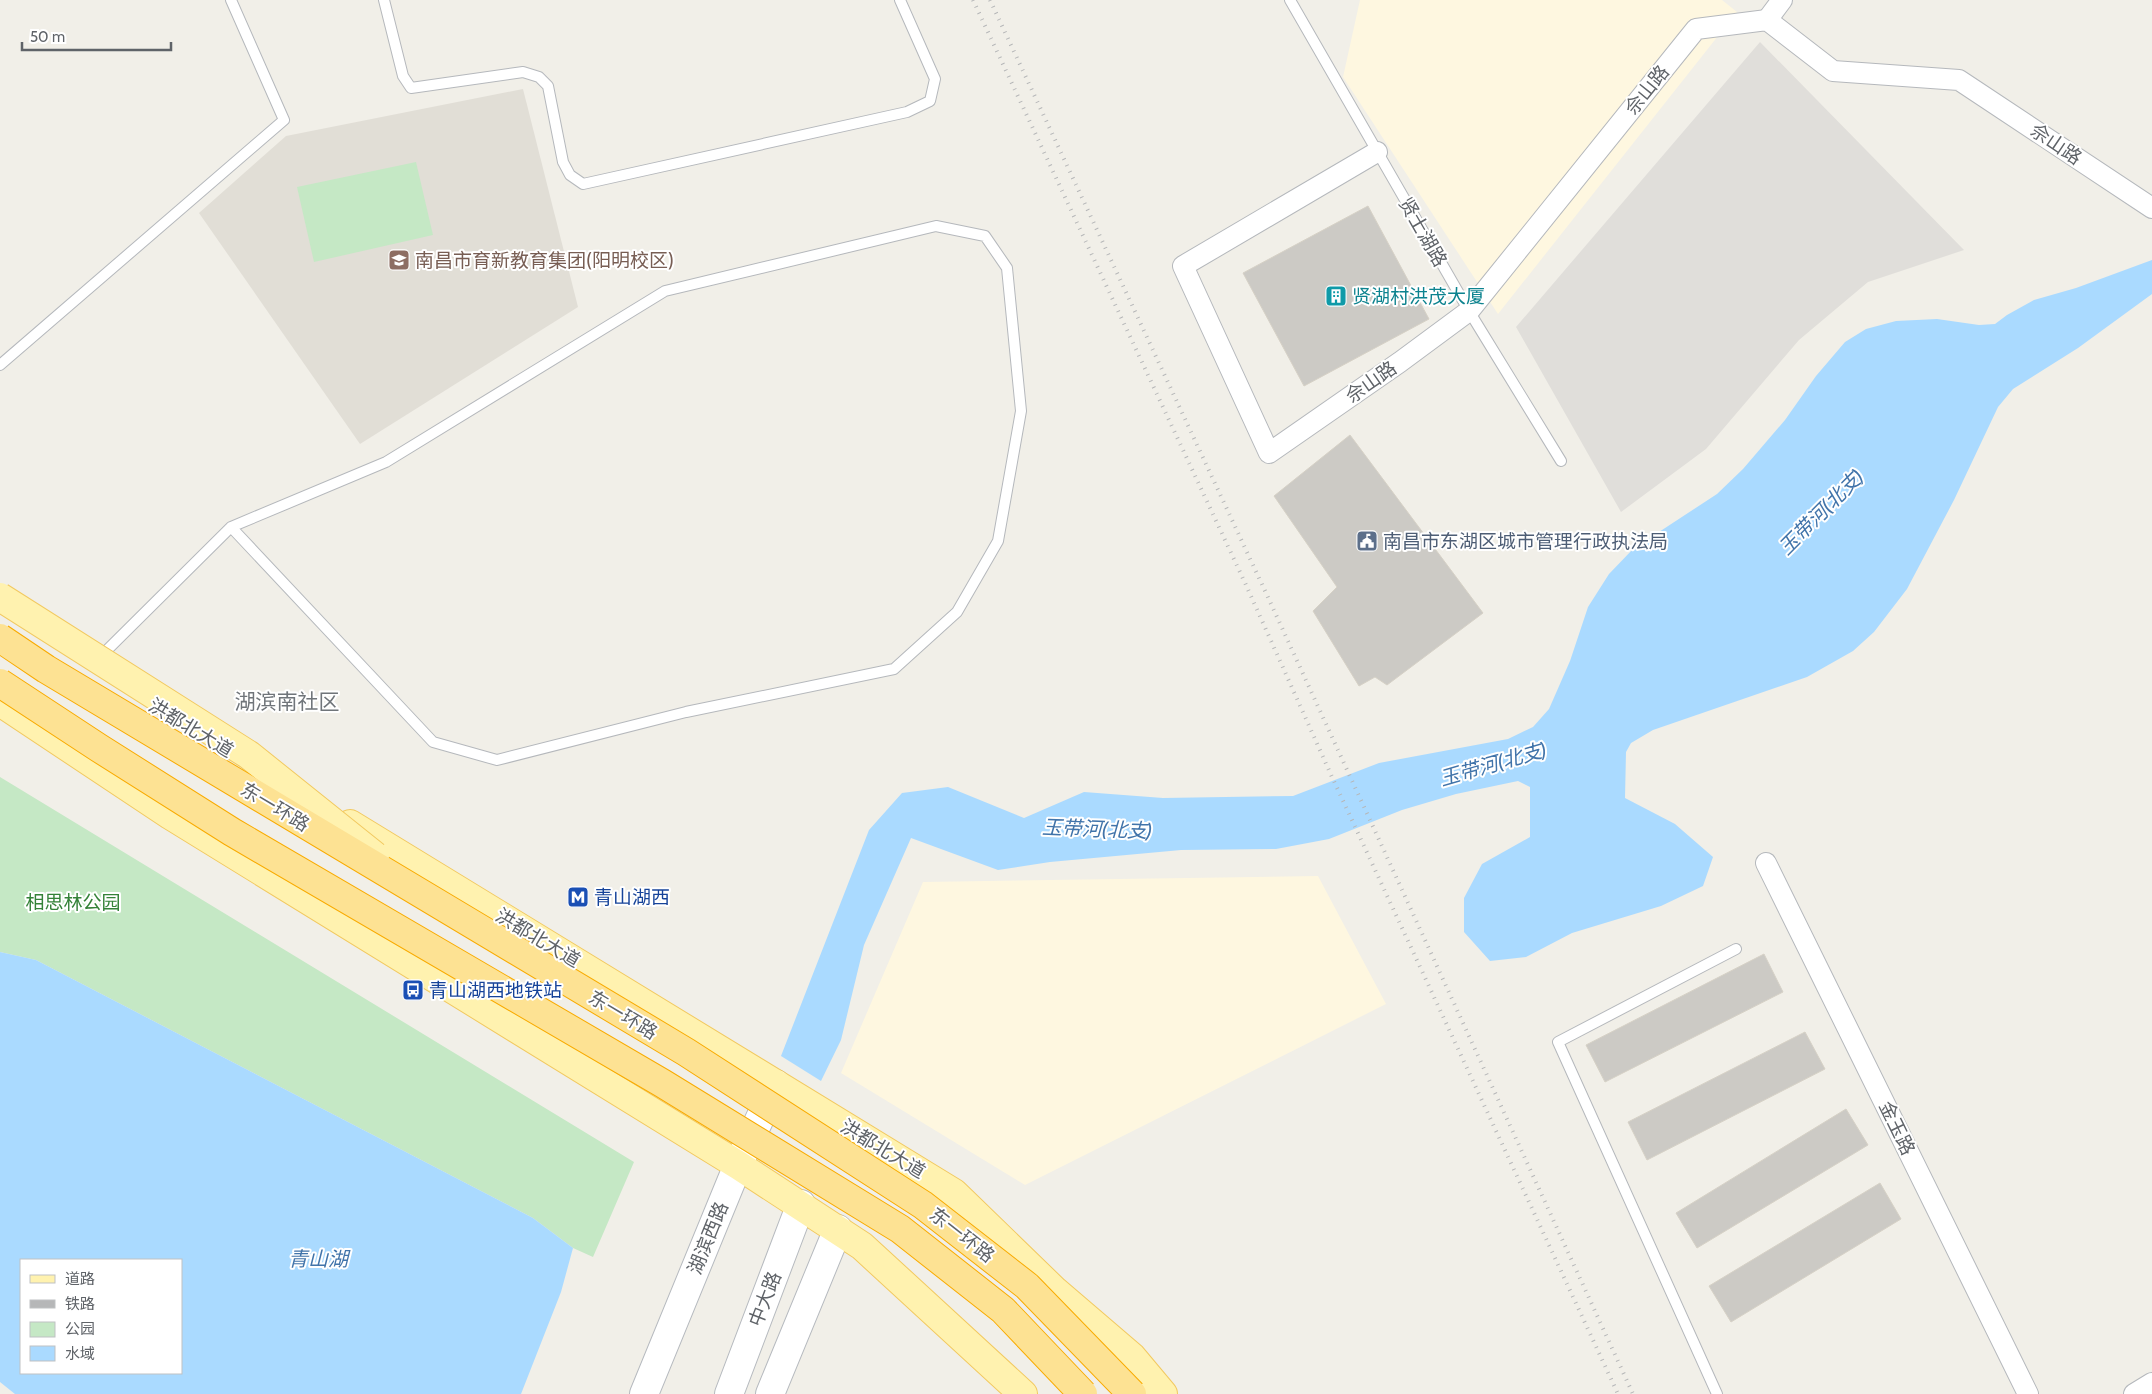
<svg xmlns="http://www.w3.org/2000/svg" width="2152" height="1394" font-family="Cabin,'Noto Sans SC',sans-serif">
  <style>
    .commercial { fill: #fef7e0 }
    .industrial { fill: #e0deda }
    .education { fill: #e1ded6 }
    .green { fill: #c5e8c5 }
    .water { fill: #aadaff; fill-rule: evenodd }
    .building { fill: #cccac5; stroke: #d6d1c6 }
    .lines { fill: none; stroke-linecap: round; stroke-linejoin: round }
    .lane-casing { stroke: #b5b8bc; stroke-width: 12 }
    .street-casing { stroke: #b5b8bc; stroke-width: 22 }
    .secondary-casing { stroke: #b6babf; stroke-width: 30 }
    .primary-casing { stroke: #f2c960; stroke-width: 30 }
    .lane { stroke: #fff; stroke-width: 10 }
    .street { stroke: #fff; stroke-width: 20 }
    .secondary { stroke: #fff; stroke-width: 28 }
    .primary { stroke: #fff2af; stroke-width: 28 }
    .rail { stroke: #b6b7b8; stroke-width: 4; stroke-dasharray: 1 6; stroke-linecap: butt }
    .primary-bridge-casing { stroke: #f2c960; stroke-width: 30; stroke-linecap: butt }
    .highway-bridge-casing { stroke: #f9ab00; stroke-width: 30; stroke-linecap: butt }
    .primary-bridge { stroke: #fff2af; stroke-width: 28 }
    .highway-bridge { stroke: #fde293; stroke-width: 28 }
    .labels { text-anchor: middle; dominant-baseline: central; stroke-width: 4; stroke-linejoin: round; paint-order: stroke }
    .street-label { font-size: 19px; fill: #5f6368; stroke: #fff }
    .education-label { font-size: 19px; fill: #785e54; stroke: #fff; text-anchor: start }
    .culture-label { font-size: 19px; fill: #0d838f; stroke: #fff; text-anchor: start }
    .service-label { font-size: 19px; fill: #4e5e75; stroke: #fff; text-anchor: start }
    .transit-label { font-size: 19px; fill: #164399; stroke: #fff; text-anchor: start }
    .park-label { font-size: 19px; fill: #348238; stroke: #fff }
    .water-label { font-size: 20px; font-style: italic; fill: #4174aa; stroke: #fff }
    .quarter-label { font-size: 21px; fill: #70757a; stroke: #fff }
  </style>
  <rect width="100%" height="100%" fill="#f1efe8"/>
  <g class="commercial">
    <polygon points="1360,0 1722,0 1737,12 1498,314 1343,77"/>
    <polygon points="1318,876 1386,1004 1025,1185 841,1073 923,882"/>
  </g>
  <polygon class="industrial" points="1760,42 1964,250 1868,282 1799,340 1706,449 1621,512 1516,327"/>
  <polygon class="education" points="523,89 578,307 360,444 199,213 286,136"/>
  <g class="green">
    <polygon points="416,162 433,235 314,262 297,187"/>
    <polygon points="0,777 634,1162 593,1257 573,1248 533,1218 36,960 0,952"/>
  </g>
  <g class="water">
    <polygon points="2152,260 2152,294 2078,348 2013,389 1998,407 1954,500 1907,589 1874,632 1853,651 1807,677 1653,730 1631,743 1626,752 1625,798 1675,824 1713,857 1703,886 1661,906 1572,933 1526,957 1490,961 1464,932 1464,898 1482,864 1530,837 1530,787 1518,781 1456,794 1402,810 1329,839 1276,849 1181,850 1050,862 998,870 911,838 864,945 841,1040 821,1081 781,1056 869,830 902,793 948,787 1024,818 1084,792 1163,798 1293,796 1379,763 1508,739 1533,727 1549,709 1570,661 1588,607 1609,574 1633,549 1717,494 1743,469 1785,420 1816,376 1845,342 1866,329 1896,321 1937,319 1979,325 1995,324 2007,315 2034,300 2076,288"/>
    <path d="M 0,952 L 36,960 L 533,1218 L 573,1248 L 561,1292 L 521,1394 L 15,1394 L 0,1382 ZM 181,1260 L 181,1373 L 21,1373 L 21,1260 Z"/>
  </g>
  <g class="building">
    <polygon points="1368,206 1429,319 1304,386 1243,273"/>
    <polygon points="1350,435 1483,613 1387,685 1375,677 1359,686 1313,611 1337,587 1274,496"/>
    <polygon points="1764,954 1783,992 1605,1082 1586,1045"/>
    <polygon points="1805,1032 1825,1069 1647,1160 1628,1122"/>
    <polygon points="1846,1109 1868,1145 1697,1248 1676,1213"/>
    <polygon points="1880,1183 1901,1219 1731,1322 1709,1286"/>
  </g>
  <g class="lines">
    <g class="lane-casing">
      <g id="lane">
        <polyline points="384,0 403,76 411,88 523,72 539,77 548,86 563,162 570,175 583,184 907,112 930,101 935,79 900,0"/>
        <polyline points="1290,0 1469,311 1561,461"/>
        <polyline points="0,365 284,120 231,0"/>
        <polyline points="100,657 231,527 386,462 665,291 936,226 985,236 1007,268 1021,411 998,541 957,612 894,669 686,712 497,760 433,742 231,527"/>
        <polyline points="1717,1394 1558,1042 1736,949"/>
      </g>
    </g>
    <g class="street-casing">
      <g id="street">
        <polyline points="1767,20 1782,0"/>
        <polyline points="1377,152 1183,266 1269,453 1400,362 1469,311 1696,29 1767,20 1833,71 1959,80 2152,208"/>
        <polyline points="1766,863 2028,1394"/>
        <polyline points="2134,1394 2152,1383"/>
      </g>
    </g>
    <g class="secondary-casing">
      <g id="secondary">
        <polyline points="644,1394 738,1165 776,1084"/>
        <polyline points="729,1394 801,1204"/>
        <polyline points="770,1394 838,1229"/>
      </g>
    </g>
    <g class="primary-casing">
      <g id="primary">
        <polyline points="0,702 170,815 738,1165 862,1246 1023,1394"/>
        <polyline points="350,824 954,1193 1055,1291 1132,1357 1163,1394"/>
      </g>
    </g>
    <use href="#lane" class="lane"/>
    <use href="#street" class="street"/>
    <use href="#secondary" class="secondary"/>
    <use href="#primary" class="primary"/>
    <g class="rail">
      <polyline points="973,0 1246,585 1332,777 1618,1394"/>
      <polyline points="990,0 1266,593 1633,1394"/>
    </g>
    <g class="primary-bridge-casing">
      <polyline id="primary-bridge" points="0,597 249,755 375,856"/>
    </g>
    <g class="highway-bridge-casing">
      <g id="highway-bridge">
        <polyline points="0,638 46,669 686,1052 923,1205 1027,1286 1132,1394"/>
        <polyline points="0,683 99,748 232,832 662,1083 900,1229 1003,1310 1083,1394"/>
      </g>
    </g>
    <use href="#primary-bridge" class="primary-bridge"/>
    <use href="#highway-bridge" class="highway-bridge"/>
  </g>
  <defs>
    <g id="school-square" transform="scale(1.125)"><rect x="-9" y="-9" width="18" height="18" rx="4" fill="#8d6e63" stroke="#fff"/><path d="M0-5L7-2L0 1L-7-2ZM-4 1L0 2.5L4 1V4Q0 6-4 4Z" fill="#fff"/></g>
    <g id="building-square" transform="scale(1.125)"><rect x="-9" y="-9" width="18" height="18" rx="4" fill="#0f9aa8" stroke="#fff"/><path d="M-4-6H4V6H1V3H-1V6H-4ZM-2.5-4.3h1.7v1.8h-1.7ZM.8-4.3h1.7v1.8H.8ZM-2.5-1h1.7V.8h-1.7ZM.8-1h1.7V.8H.8Z" fill="#fff"/></g>
    <g id="civic-square" transform="scale(1.125)"><rect x="-9" y="-9" width="18" height="18" rx="4" fill="#5c6f8a" stroke="#fff"/><path d="M-.6-6.5H3V-4.5H.6V-3L4-1V1h2V6H-6V1h2V-1L-.6-3ZM-1.2 2.5V6h2.4V2.5Z" fill="#fff"/></g>
    <g id="metro-square" transform="scale(1.125)"><rect x="-9" y="-9" width="18" height="18" rx="4" fill="#1a4fb4" stroke="#fff"/><path d="M-5.5 5V-5H-3L0 0L3-5H5.5V5H3V-.5L0 4L-3-.5V5Z" fill="#fff"/></g>
    <g id="bus-square" transform="scale(1.125)"><rect x="-9" y="-9" width="18" height="18" rx="4" fill="#1a4fb4" stroke="#fff"/><path d="M-5-6H5V4H4V6H2V4H-2V6H-4V4H-5ZM-3.5-4V0h7V-4ZM-3.5 1.2v1.5H-2V1.2ZM2 1.2v1.5H3.5V1.2Z" fill="#fff"/></g>
  </defs>
  <g fill-rule="evenodd">
    <use href="#school-square" x="399" y="260"/>
    <use href="#building-square" x="1336" y="296"/>
    <use href="#civic-square" x="1367" y="541"/>
    <use href="#metro-square" x="578" y="897"/>
    <use href="#bus-square" x="413" y="990"/>
  </g>
  <g class="labels">
    <g class="street-label">
      <text transform="translate(1647 90) rotate(-51)">佘山路</text>
      <text transform="translate(2056 144) rotate(34)">佘山路</text>
      <text transform="translate(1423 232) rotate(60)">贤士湖路</text>
      <text transform="translate(1371 382) rotate(-35)">佘山路</text>
      <text transform="translate(191 728) rotate(31)">洪都北大道</text>
      <text transform="translate(275 807) rotate(31)">东一环路</text>
      <text transform="translate(538 938) rotate(31)">洪都北大道</text>
      <text transform="translate(623 1015) rotate(31)">东一环路</text>
      <text transform="translate(1897 1128) rotate(64)">金玉路</text>
      <text transform="translate(883 1149) rotate(31)">洪都北大道</text>
      <text transform="translate(962 1235) rotate(38)">东一环路</text>
      <text transform="translate(708 1238) rotate(-68)">湖滨西路</text>
      <text transform="translate(765 1299) rotate(-69)">中大路</text>
    </g>
    <g class="education-label">
      <text x="415" y="260">南昌市育新教育集团(阳明校区)</text>
    </g>
    <g class="culture-label">
      <text x="1352" y="296">贤湖村洪茂大厦</text>
    </g>
    <g class="service-label">
      <text x="1383" y="541">南昌市东湖区城市管理行政执法局</text>
    </g>
    <g class="transit-label">
      <text x="594" y="897">青山湖西</text>
      <text x="429" y="990">青山湖西地铁站</text>
    </g>
    <g class="park-label">
      <text x="73" y="902">相思林公园</text>
    </g>
    <g class="water-label">
      <text transform="translate(1821 512) rotate(-45)">玉带河(北支)</text>
      <text transform="translate(1493 764) rotate(-16)">玉带河(北支)</text>
      <text transform="translate(1097 829) rotate(2)">玉带河(北支)</text>
      <text x="318" y="1259">青山湖</text>
    </g>
    <g class="quarter-label">
      <text x="287" y="701">湖滨南社区</text>
    </g>
  </g>
  <rect x="20" y="1259" width="162" height="115" fill="#ffffff" stroke="#bfc1c3"/>
  <rect x="30" y="1275" width="25" height="8" fill="#fff2af" stroke="#bfc1c3"/>
  <text x="65" y="1284" font-size="15" fill="#5f6368">道路</text>
  <rect x="30" y="1300" width="25" height="8" fill="#b6b7b8" stroke="#bfc1c3"/>
  <text x="65" y="1309" font-size="15" fill="#5f6368">铁路</text>
  <rect x="30" y="1322" width="25" height="15" fill="#c5e8c5" stroke="#bfc1c3"/>
  <text x="65" y="1334" font-size="15" fill="#5f6368">公园</text>
  <rect x="30" y="1346" width="25" height="15" fill="#aadaff" stroke="#bfc1c3"/>
  <text x="65" y="1359" font-size="15" fill="#5f6368">水域</text>
  <path d="M22 42v8h149v-8" fill="none" stroke="#5f6368" stroke-width="2.5"/>
  <text x="30" y="42" font-size="15" fill="#5f6368" stroke="#ffffff" stroke-width="4" paint-order="stroke">50 m</text>
</svg>
